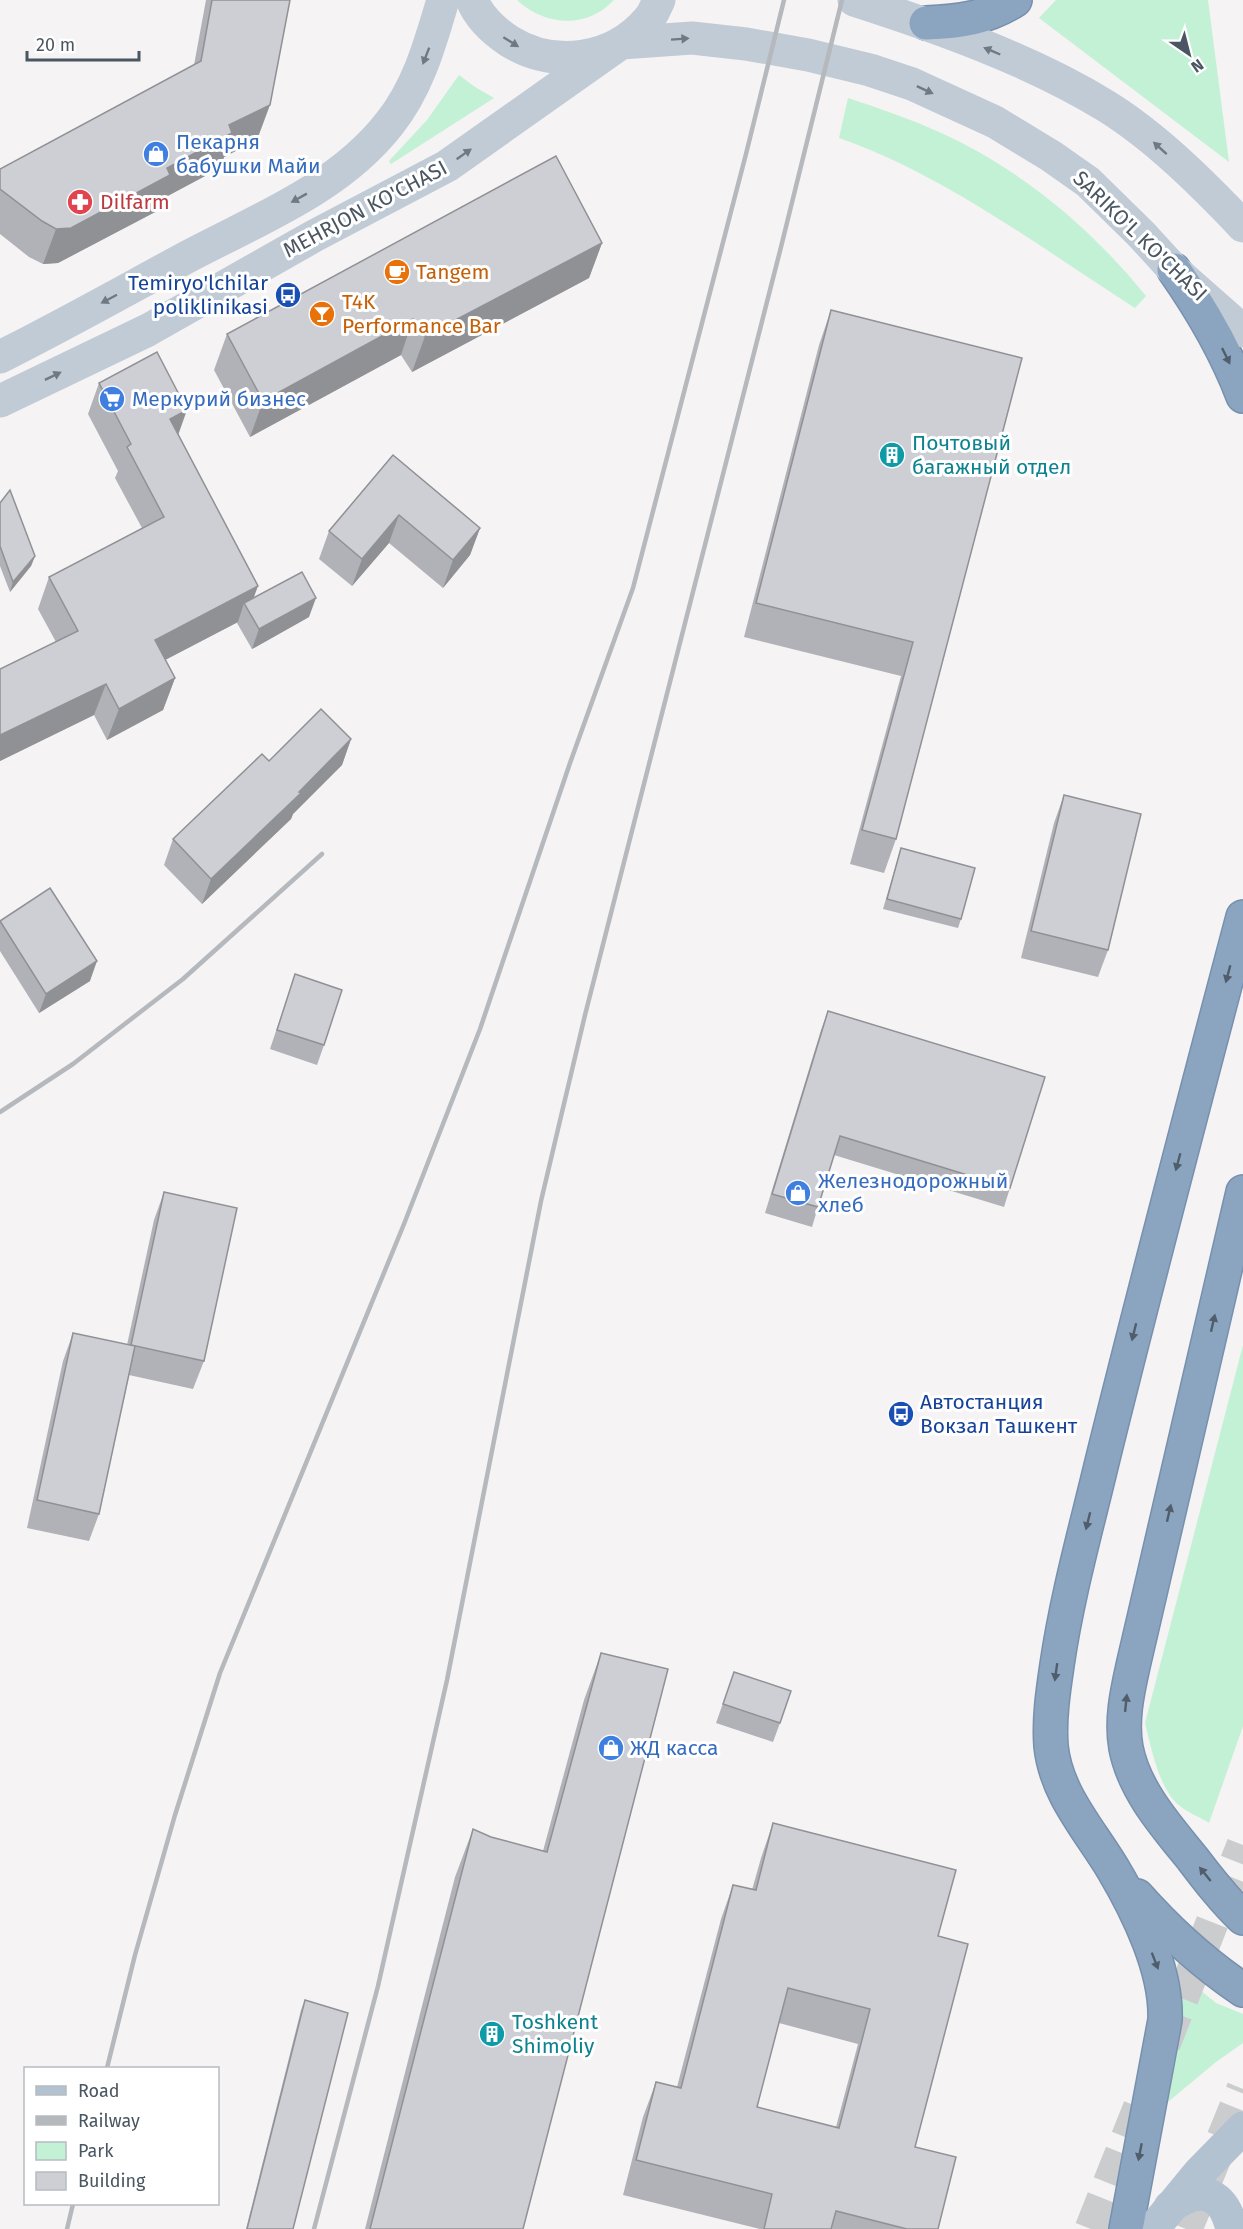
<svg xmlns="http://www.w3.org/2000/svg" width="1243" height="2229" font-family="'Fira Sans',sans-serif">
  <style>
    .green { fill: #c3f1d5 }
    .lines { fill: none; stroke-linecap: round; stroke-linejoin: round }
    .highway-tunnel { stroke: #caccce; stroke-width: 33; stroke-dasharray: 33 16; stroke-linecap: butt }
    .highway-casing { stroke: #7690ad; stroke-width: 36 }
    .secondary { stroke: #c1cbd6; stroke-width: 33 }
    .primary { stroke: #b3c2d1; stroke-width: 33 }
    .highway { stroke: #8ba5c1; stroke-width: 33 }
    .rail { stroke: #b5b8bd; stroke-width: 4.5 }
    .wall { fill: #b0b2b7; fill-rule: evenodd }
    .shaded-wall { fill: #909195 }
    .building { fill: #cdcfd5; stroke: #909195; stroke-width: 1.5; fill-rule: evenodd }
    .oneway { fill: #6e7984 }
    .oneway2 { fill: #505e6b }
    .labels { text-anchor: middle; dominant-baseline: central; stroke-width: 6; stroke-linejoin: round; paint-order: stroke }
    .shop-label { font-size: 21px; fill: #366cbe; stroke: #fff; text-anchor: start }
    .health-label { font-size: 21px; fill: #be3a42; stroke: #fff; text-anchor: start }
    .street-label { font-size: 21px; fill: #4a5661; stroke: #fff }
    .food-label { font-size: 21px; fill: #c56008; stroke: #fff; text-anchor: start }
    .transit-label { font-size: 21px; fill: #164399; stroke: #fff; text-anchor: end }
    .culture-label { font-size: 21px; fill: #0d838f; stroke: #fff; text-anchor: start }
  </style>
  <rect width="100%" height="100%" fill="#f5f3f3"/>
  <g class="green">
    <path d="M 517,0 L 614,0 C 609,4 605,9 599,12 C 572,28 539,21 517,0 Z"/>
    <polygon points="1056,0 1208,0 1229,162 1039,18"/>
    <polygon points="459,75 475,87 494,98 391,164 389,161 427,120"/>
    <path d="M 848,98 C 879,108 910,119 939,132 C 1021,169 1090,227 1146,296 L 1135,308 C 1041,248 945,175 839,138 Z"/>
    <path d="M 1243,1345 L 1243,1726 L 1209,1823 C 1200,1817 1188,1813 1180,1806 C 1159,1790 1151,1747 1145,1723 Z"/>
    <polygon points="1173,1968 1216,2003 1243,2014 1243,2043 1216,2062 1163,2106"/>
  </g>
  <g class="lines">
    <g class="highway-tunnel">
      <polyline points="1164,2044 1243,1845"/>
      <polyline points="1091,2229 1142,2101"/>
      <polyline points="1186,2229 1243,2089"/>
    </g>
    <g class="highway-casing">
      <g id="highway">
        <path d="M 926,23 C 959,22 987,18 1015,0"/>
        <path d="M 1174,270 C 1202,310 1226,351 1243,396"/>
        <path d="M 1243,1192 L 1133,1666 C 1127,1693 1121,1721 1126,1748 C 1134,1790 1166,1826 1192,1858 C 1208,1879 1224,1900 1243,1918"/>
        <path d="M 1137,1896 C 1169,1932 1203,1963 1243,1990"/>
        <path d="M 1126,2229 L 1165,2020 C 1167,1971 1138,1911 1113,1869 C 1089,1829 1056,1794 1051,1746 C 1049,1719 1053,1692 1057,1665 C 1067,1596 1086,1529 1102,1462 C 1147,1280 1195,1098 1243,917"/>
      </g>
    </g>
    <g class="secondary">
      <path d="M 472,0 C 479,17 494,31 509,41 C 554,69 613,61 648,20 C 653,15 656,6 659,0"/>
      <path d="M 854,0 C 938,27 1031,60 1106,106 C 1156,137 1203,184 1243,226"/>
      <path d="M 0,357 C 64,325 126,290 189,256 C 259,219 339,188 389,124 C 418,88 430,44 443,0"/>
      <polyline points="0,401 148,330 314,236 447,166 621,43 692,38 746,44 808,55 870,70 912,84 995,122 1051,156 1088,182 1141,234 1174,270 1243,331"/>
    </g>
    <g class="primary">
      <path d="M 1170,2207 C 1200,2185 1223,2191 1232,2229"/>
      <polyline points="1153,2229 1199,2173 1243,2128"/>
    </g>
    <use href="#highway" class="highway"/>
    <g class="rail">
      <polyline points="0,1112 73,1064 183,979 322,854"/>
      <polyline points="107,2068 135,1955 175,1815 220,1673 404,1224 480,1029 570,763 633,588 746,154 784,0"/>
      <polyline points="67,2229 73,2204"/>
      <polyline points="314,2229 378,1986 447,1680 541,1201 585,1015 781,247 842,0"/>
    </g>
  </g>
  <g class="wall">
    <polygon points="206,0 290,0 257,140 224,157 220,168 162,199 157,211 58,263 43,264 29,257 0,234 0,169 194,65"/>
    <polygon points="602,243 589,278 412,372 401,355 250,437 214,370 227,334"/>
    <polygon points="831,310 1022,358 896,839 884,873 850,864 901,676 744,637 819,345"/>
    <polygon points="99,383 178,434 253,598 309,617 252,649 237,623 238,622 165,660 175,678 163,710 107,740 94,715 0,761 0,669 56,642 38,609 49,577 142,528 115,478 118,471 88,414"/>
    <polygon points="393,455 480,528 470,555 443,588 389,543 352,586 319,559 329,531"/>
    <polygon points="0,503 35,556 31,566 10,592 0,566"/>
    <polygon points="351,739 342,765 293,814 291,819 202,904 164,865 173,839 269,761"/>
    <polygon points="1064,795 1108,950 1098,977 1021,958 1054,823"/>
    <polygon points="901,848 961,919 958,928 883,909"/>
    <polygon points="0,921 90,981 39,1013 0,951"/>
    <polygon points="295,974 324,1045 317,1065 270,1049"/>
    <polygon points="828,1011 1010,1188 1004,1207 834,1155 818,1207 812,1227 765,1213 821,1030"/>
    <polygon points="164,1192 204,1361 193,1389 129,1375 99,1514 89,1541 27,1528 63,1361 73,1333 127,1345 154,1220"/>
    <polygon points="601,1653 523,2229 365,2229 455,1877 473,1829 491,1837 543,1851 584,1700"/>
    <polygon points="734,1672 780,1723 773,1742 716,1723"/>
    <path d="M 773,1823 L 938,1936 L 915,2147 L 938,2229 L 760,2229 L 623,2195 L 643,2117 L 656,2082 L 677,2087 L 721,1919 L 733,1885 L 752,1890 L 761,1858 ZM 779,2023 L 858,2044 L 836,2127 L 757,2107 Z"/>
    <polygon points="305,2000 293,2229 246,2229 301,2010"/>
  </g>
  <g class="shaded-wall">
    <polygon points="270,105 257,140 224,157 220,168 162,199 157,211 58,263 43,264 56,229 167,168 229,125"/>
    <polygon points="602,243 589,278 412,372 425,336"/>
    <polygon points="413,319 401,355 250,437 263,401"/>
    <polygon points="187,410 176,441 170,419"/>
    <polygon points="399,515 389,543 352,586 362,559"/>
    <polygon points="480,528 470,555 443,588 453,560"/>
    <polygon points="35,556 31,566 10,592 13,582"/>
    <polygon points="258,586 249,611 244,603 238,622 144,671 155,640"/>
    <polygon points="316,598 309,617 252,649 259,629"/>
    <polygon points="175,678 163,710 107,740 119,709"/>
    <polygon points="106,684 94,715 0,761 0,735"/>
    <polygon points="351,739 342,765 293,814 291,819 202,904 211,879"/>
    <polygon points="97,961 90,981 39,1013 46,994"/>
  </g>
  <g class="building">
    <polygon points="212,0 290,0 270,105 229,125 232,133 167,168 170,175 71,228 56,229 42,221 0,189 0,169 201,61"/>
    <polygon points="556,156 602,243 425,336 413,319 263,401 227,334"/>
    <polygon points="831,310 1022,358 896,839 862,830 913,642 756,603"/>
    <polygon points="157,352 187,410 170,419 258,586 155,640 175,678 119,709 106,684 0,735 0,669 78,631 49,577 164,517 127,447 131,444 99,383"/>
    <polygon points="393,455 480,528 453,560 399,515 362,559 329,531"/>
    <polygon points="10,490 35,556 13,582 0,546 0,503"/>
    <polygon points="302,572 316,598 259,629 244,603"/>
    <polygon points="321,709 351,739 299,792 301,793 211,879 173,839 262,754 269,761"/>
    <polygon points="1064,795 1141,814 1108,950 1031,931"/>
    <polygon points="901,848 975,868 961,919 887,899"/>
    <polygon points="50,888 97,961 46,994 0,921"/>
    <polygon points="295,974 342,990 324,1045 277,1030"/>
    <polygon points="828,1011 1045,1077 1010,1188 840,1136 818,1207 772,1194"/>
    <polygon points="164,1192 237,1208 204,1361 131,1345"/>
    <polygon points="73,1333 135,1346 99,1514 37,1500"/>
    <polygon points="601,1653 668,1669 523,2229 370,2229 473,1829 491,1837 547,1852"/>
    <polygon points="734,1672 791,1691 780,1723 723,1704"/>
    <path d="M 773,1823 L 956,1870 L 938,1936 L 968,1944 L 915,2147 L 956,2157 L 938,2229 L 907,2229 L 836,2211 L 831,2229 L 764,2229 L 772,2194 L 636,2160 L 656,2082 L 681,2088 L 733,1885 L 756,1890 ZM 788,1988 L 870,2009 L 839,2128 L 757,2107 Z"/>
    <polygon points="305,2000 348,2013 293,2229 247,2229"/>
  </g>
  <defs><path id="oneway-solid" d="M-6-.8H1V-3.2L6.5 0L1 3.2V.8H-6Z" transform="scale(1.5)"/></defs>
  <g class="oneway">
    <use href="#oneway-solid" transform="translate(680 39) rotate(-4)"/>
    <use href="#oneway-solid" transform="translate(511 42) rotate(32)"/>
    <use href="#oneway-solid" transform="translate(992 51) rotate(-157)"/>
    <use href="#oneway-solid" transform="translate(426 56) rotate(111)"/>
    <use href="#oneway-solid" transform="translate(925 90) rotate(25)"/>
    <use href="#oneway-solid" transform="translate(1160 148) rotate(-138)"/>
    <use href="#oneway-solid" transform="translate(464 154) rotate(-35)"/>
    <use href="#oneway-solid" transform="translate(299 198) rotate(151)"/>
    <use href="#oneway-solid" transform="translate(109 299) rotate(152)"/>
    <use href="#oneway-solid" transform="translate(53 376) rotate(-26)"/>
  </g>
  <g class="oneway2">
    <use href="#oneway-solid" transform="translate(1226 356) rotate(64)"/>
    <use href="#oneway-solid" transform="translate(1228 974) rotate(105)"/>
    <use href="#oneway-solid" transform="translate(1178 1162) rotate(105)"/>
    <use href="#oneway-solid" transform="translate(1213 1323) rotate(-77)"/>
    <use href="#oneway-solid" transform="translate(1134 1332) rotate(104)"/>
    <use href="#oneway-solid" transform="translate(1169 1513) rotate(-77)"/>
    <use href="#oneway-solid" transform="translate(1088 1521) rotate(104)"/>
    <use href="#oneway-solid" transform="translate(1056 1672) rotate(98)"/>
    <use href="#oneway-solid" transform="translate(1126 1703) rotate(-84)"/>
    <use href="#oneway-solid" transform="translate(1205 1874) rotate(-129)"/>
    <use href="#oneway-solid" transform="translate(1155 1961) rotate(69)"/>
    <use href="#oneway-solid" transform="translate(1140 2152) rotate(101)"/>
  </g>
  <defs>
    <g id="shop-disc" transform="scale(1.35)"><circle r="9.5" fill="#3f7fe0" stroke="#fff"/><path d="M-5-2.5h2.3a2.7 3.5 0 0 1 5.4 0H5L5.5 6h-11ZM-1.5-2.5h3a1.5 2.3 0 0 0-3 0Z" fill="#fff"/></g>
    <g id="pharmacy-disc" transform="scale(1.35)"><circle r="9.5" fill="#e0444e" stroke="#fff"/><path d="M-2-6h4v4h4v4h-4v4h-4v-4h-4v-4h4Z" fill="#fff"/></g>
    <g id="cafe-disc" transform="scale(1.35)"><circle r="9.5" fill="#e8710a" stroke="#fff"/><path d="M-5.5-4.5H6V0H3Q3 3.5 0 3.5H-2.5Q-5.5 3.5-5.5 0ZM3-3.2v2h1.7v-2ZM-6 4.5H4V6H-6Z" fill="#fff"/></g>
    <g id="bus-disc" transform="scale(1.35)"><circle r="9.5" fill="#1a4fb4" stroke="#fff"/><path d="M-5-6H5V4H4V6H2V4H-2V6H-4V4H-5ZM-3.5-4V0h7V-4ZM-3.5 1.2v1.5H-2V1.2ZM2 1.2v1.5H3.5V1.2Z" fill="#fff"/></g>
    <g id="bar-disc" transform="scale(1.35)"><circle r="9.5" fill="#e8710a" stroke="#fff"/><path d="M-6-5H6L.8 .8V4.5H3.5V6h-7V4.5H-.8V.8Z" fill="#fff"/></g>
    <g id="supermarket-disc" transform="scale(1.35)"><circle r="9.5" fill="#3f7fe0" stroke="#fff"/><path d="M-6-5.5h2.5l.6 2H6L4.5 2H-2.5L-4.4-4H-6ZM-1.5 3.2a1.3 1.3 0 1 0 .1 0ZM3 3.2a1.3 1.3 0 1 0 .1 0Z" fill="#fff"/></g>
    <g id="building-disc" transform="scale(1.35)"><circle r="9.5" fill="#0f9aa8" stroke="#fff"/><path d="M-4-6H4V6H1V3H-1V6H-4ZM-2.5-4.3h1.7v1.8h-1.7ZM.8-4.3h1.7v1.8H.8ZM-2.5-1h1.7V.8h-1.7ZM.8-1h1.7V.8H.8Z" fill="#fff"/></g>
  </defs>
  <g fill-rule="evenodd">
    <use href="#shop-disc" x="156" y="154"/>
    <use href="#pharmacy-disc" x="80" y="202"/>
    <use href="#cafe-disc" x="397" y="272"/>
    <use href="#bus-disc" x="288" y="295"/>
    <use href="#bar-disc" x="322" y="314"/>
    <use href="#supermarket-disc" x="112" y="399"/>
    <use href="#building-disc" x="892" y="455"/>
    <use href="#shop-disc" x="798" y="1193"/>
    <use href="#bus-disc" x="901" y="1414"/>
    <use href="#shop-disc" x="611" y="1748"/>
    <use href="#building-disc" x="492" y="2034"/>
  </g>
  <g class="labels">
    <g class="shop-label">
      <text x="176" y="142">Пекарня<tspan x="176" dy="24">бабушки Майи</tspan></text>
      <text x="132" y="399">Меркурий бизнес</text>
      <text x="818" y="1181">Железнодорожный<tspan x="818" dy="24">хлеб</tspan></text>
      <text x="630" y="1748">ЖД касса</text>
    </g>
    <g class="health-label">
      <text x="100" y="202">Dilfarm</text>
    </g>
    <g class="street-label">
      <text transform="translate(365 209) rotate(-28)">MEHRJON KO'CHASI</text>
      <text transform="translate(1140 236) rotate(44)">SARIKO'L KO'CHASI</text>
    </g>
    <g class="food-label">
      <text x="416" y="272">Tangem</text>
      <text x="342" y="302">T4K<tspan x="342" dy="24">Performance Bar</tspan></text>
    </g>
    <g class="transit-label">
      <text x="268" y="283">Temiryo'lchilar<tspan x="268" dy="24">poliklinikasi</tspan></text>
      <text x="920" y="1402" text-anchor="start">Автостанция<tspan x="920" dy="24">Вокзал Ташкент</tspan></text>
    </g>
    <g class="culture-label">
      <text x="912" y="443">Почтовый<tspan x="912" dy="24">багажный отдел</tspan></text>
      <text x="512" y="2022">Toshkent<tspan x="512" dy="24">Shimoliy</tspan></text>
    </g>
  </g>
  <rect x="24" y="2067" width="195" height="138" fill="#ffffff" stroke="#b7bbc0" stroke-width="1.5"/>
  <rect x="36" y="2086" width="30" height="9" fill="#b3c2d1" stroke="#b7bbc0" stroke-width="1.5"/>
  <text x="78" y="2097" font-size="18" fill="#4a5661">Road</text>
  <rect x="36" y="2116" width="30" height="9" fill="#b5b8bd" stroke="#b7bbc0" stroke-width="1.5"/>
  <text x="78" y="2127" font-size="18" fill="#4a5661">Railway</text>
  <rect x="36" y="2142" width="30" height="18" fill="#c3f1d5" stroke="#b7bbc0" stroke-width="1.5"/>
  <text x="78" y="2157" font-size="18" fill="#4a5661">Park</text>
  <rect x="36" y="2172" width="30" height="18" fill="#cdcfd5" stroke="#b7bbc0" stroke-width="1.5"/>
  <text x="78" y="2187" font-size="18" fill="#4a5661">Building</text>
  <g transform="translate(1189 54) rotate(145)" stroke="#ffffff" stroke-width="4.5" paint-order="stroke">
  <path d="M0-4.5L10 22L0 15L-10 22Z" fill="#4a5661"/>
  <text y="-9" font-size="16" font-weight="bold" text-anchor="middle" fill="#4a5661">N</text>
  </g>
  <path d="M27 51v9h112v-9" fill="none" stroke="#4a5661" stroke-width="3"/>
  <text x="36" y="51" font-size="18" fill="#4a5661" stroke="#ffffff" stroke-width="4.5" paint-order="stroke">20 m</text>
</svg>
